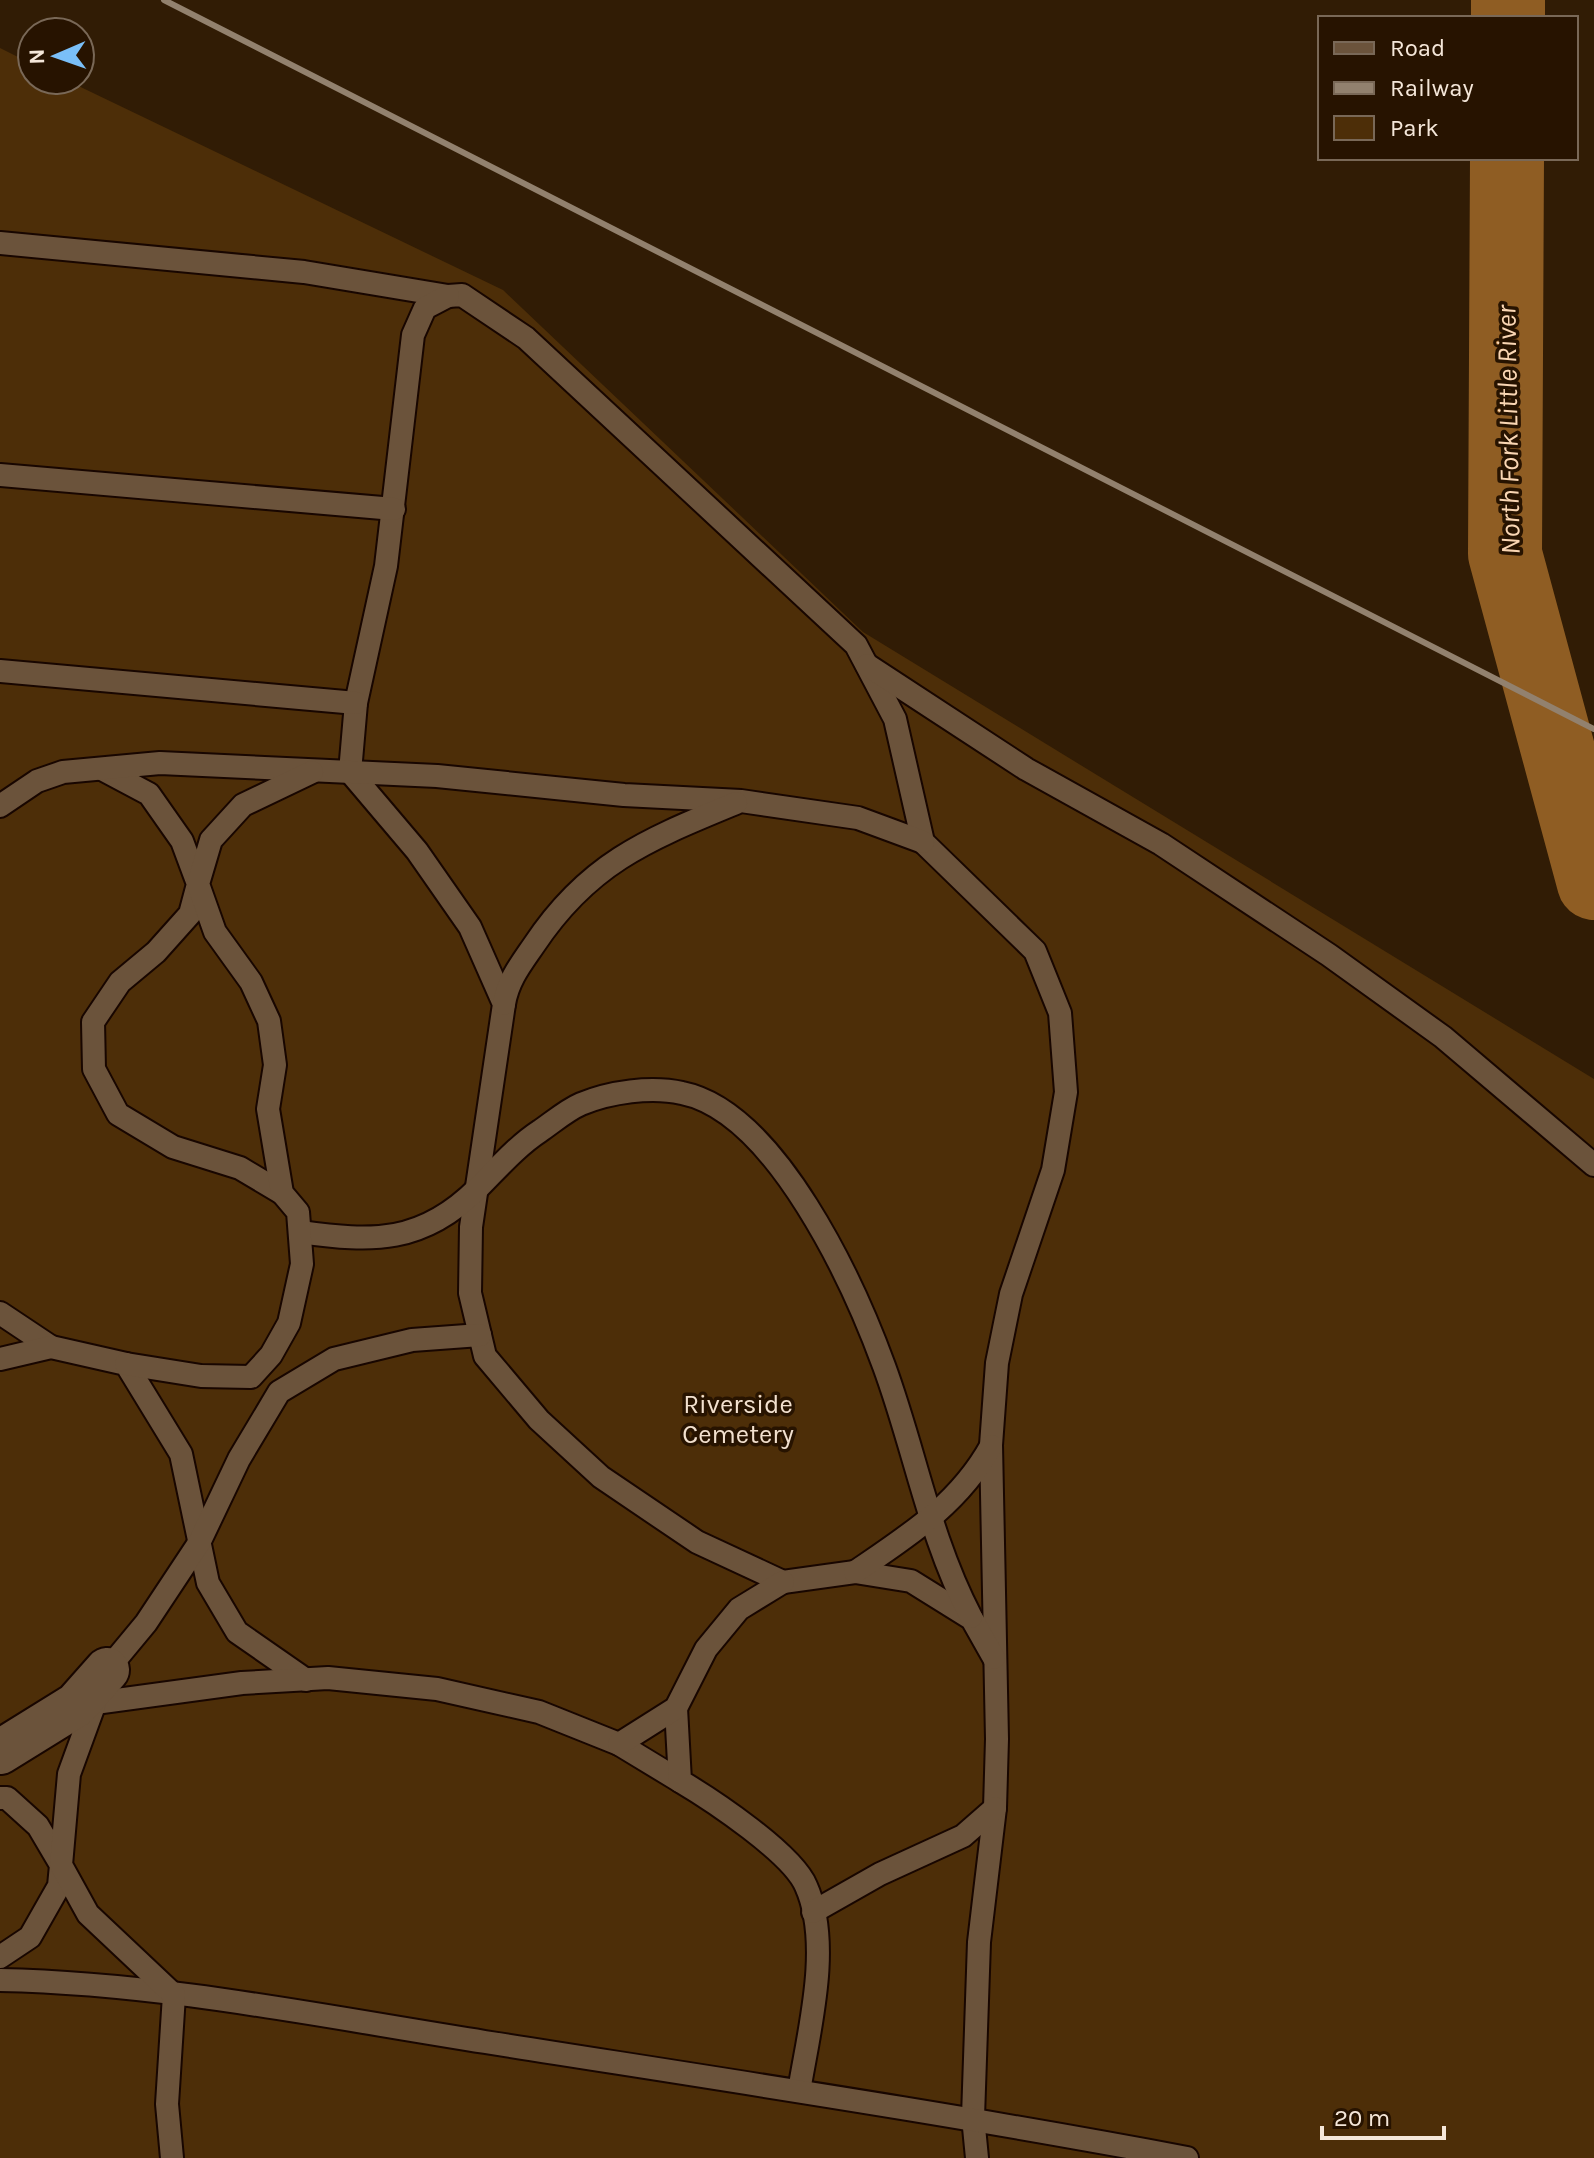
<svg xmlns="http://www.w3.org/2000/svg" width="1594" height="2158" font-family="Karla,sans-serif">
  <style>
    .green { fill: #4d2e08 }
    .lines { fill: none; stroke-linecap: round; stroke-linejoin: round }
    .river { stroke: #8f5d23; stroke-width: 74 }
    .lane-casing { stroke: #180600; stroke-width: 26 }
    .street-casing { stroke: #180600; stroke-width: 48 }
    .lane { stroke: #6b533b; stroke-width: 22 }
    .street { stroke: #6b533b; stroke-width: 44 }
    .rail { stroke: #92816e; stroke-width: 6 }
    .labels { text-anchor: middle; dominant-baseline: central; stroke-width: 7; stroke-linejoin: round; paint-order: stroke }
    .park-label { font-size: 26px; fill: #f2e0ce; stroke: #271300 }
    .water-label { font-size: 28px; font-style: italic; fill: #fad6b3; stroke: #271300 }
  </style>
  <rect width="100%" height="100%" fill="#311c05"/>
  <polygon class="green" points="0,48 32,64 32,80 66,80 503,290 863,632 1594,1079 1594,2158 0,2158"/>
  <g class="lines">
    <g class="river">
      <polyline points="1508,18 1508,0"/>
      <polyline points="1507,158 1505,554 1594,883"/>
    </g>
    <g class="lane-casing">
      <g id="lane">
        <polyline points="0,243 304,272 448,296 462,295 526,338 856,645 895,719 923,842 1035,951 1060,1013 1066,1092 1053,1170 1011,1294 997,1363 991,1445 997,1739 995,1808 979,1942 973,2117 977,2158"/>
        <polyline points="448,296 425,308 413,335 386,566 356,703 350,772 417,851 470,927 504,1004 471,1227 470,1293 485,1356 539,1420 601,1477 697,1542 783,1582 855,1572 911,1581 972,1619 994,1658"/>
        <polyline points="0,475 394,509"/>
        <polyline points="867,665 1026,769 1161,844 1329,955 1443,1037 1594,1165"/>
        <polyline points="0,671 356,703"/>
        <polyline points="102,769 149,794 182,841 198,884 190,914 156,952 120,982 93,1022 94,1069 118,1114 173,1147 240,1168 282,1193"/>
        <polyline points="0,806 37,781 63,772 160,763 437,776 624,795 741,801 858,818 923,842"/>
        <path d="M 504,1004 C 508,980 521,964 534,945 C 589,862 649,839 736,803"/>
        <path d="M 300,1232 C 373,1242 422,1244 478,1188 C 498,1168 517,1146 540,1131 C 553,1122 567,1110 581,1104 C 610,1092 651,1086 682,1093 C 776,1112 854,1284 884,1366 C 915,1450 929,1537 971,1617"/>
        <polyline points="0,1313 51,1347"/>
        <polyline points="0,1359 51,1347 126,1364 181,1454 208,1583 237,1632 306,1680"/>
        <polyline points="126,1364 201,1376 251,1377 271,1355 289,1323 302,1264 298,1212 282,1193 268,1109 275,1065 269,1021 251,982 215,932 198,884 211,840 243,805 312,772"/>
        <path d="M 855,1572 C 908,1536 959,1504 991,1446"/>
        <polyline points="95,1703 242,1683 328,1678 437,1689 539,1712 619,1744 680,1781"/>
        <path d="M 676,1708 L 680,1781 C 712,1800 792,1853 806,1886 C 832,1944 809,2030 799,2091"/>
        <polyline points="619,1744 676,1708 706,1649 739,1609 783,1582"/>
        <polyline points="0,1798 7,1798 38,1826 61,1865 59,1886 30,1937 0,1957"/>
        <polyline points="813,1912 880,1874 963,1836 995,1808"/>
        <path d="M 0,1980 C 162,1983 325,2017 485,2042 C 719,2079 954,2114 1187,2158"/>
        <polyline points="172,2158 167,2104 174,1995 88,1914 61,1865 69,1774 107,1670 146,1623 199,1543 239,1459 279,1392 334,1359 412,1340 480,1335"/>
      </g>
    </g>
    <g class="street-casing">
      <polyline id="street" points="0,1752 76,1705 107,1670"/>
    </g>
    <use href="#lane" class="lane"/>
    <use href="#street" class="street"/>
    <polyline class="rail" points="164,0 1594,729"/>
  </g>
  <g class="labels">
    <g class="park-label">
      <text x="738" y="1404">Riverside<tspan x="738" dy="30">Cemetery</tspan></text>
    </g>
    <g class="water-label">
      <text transform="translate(1508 430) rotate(-91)">North Fork Little River</text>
    </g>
  </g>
  <rect x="1318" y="16" width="260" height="144" fill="#271300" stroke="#796857" stroke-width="2"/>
  <rect x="1334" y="42" width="40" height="12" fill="#6b533b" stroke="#796857" stroke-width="2"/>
  <text x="1390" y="56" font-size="24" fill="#f5e7d9">Road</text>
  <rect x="1334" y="82" width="40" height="12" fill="#92816e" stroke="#796857" stroke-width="2"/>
  <text x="1390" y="96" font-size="24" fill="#f5e7d9">Railway</text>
  <rect x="1334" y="116" width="40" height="24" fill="#4d2e08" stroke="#796857" stroke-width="2"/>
  <text x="1390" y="136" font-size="24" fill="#f5e7d9">Park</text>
  <g transform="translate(56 56) rotate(268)"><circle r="38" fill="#271300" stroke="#796857" stroke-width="2"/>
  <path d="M0-6L14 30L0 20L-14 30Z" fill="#7abff8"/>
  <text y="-12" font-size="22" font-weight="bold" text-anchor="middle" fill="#f5e7d9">N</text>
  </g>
  <path d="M1322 2126v12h122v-12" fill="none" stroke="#f5e7d9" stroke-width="4"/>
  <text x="1334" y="2126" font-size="24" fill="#f5e7d9" stroke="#271300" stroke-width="6" paint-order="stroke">20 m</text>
</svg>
